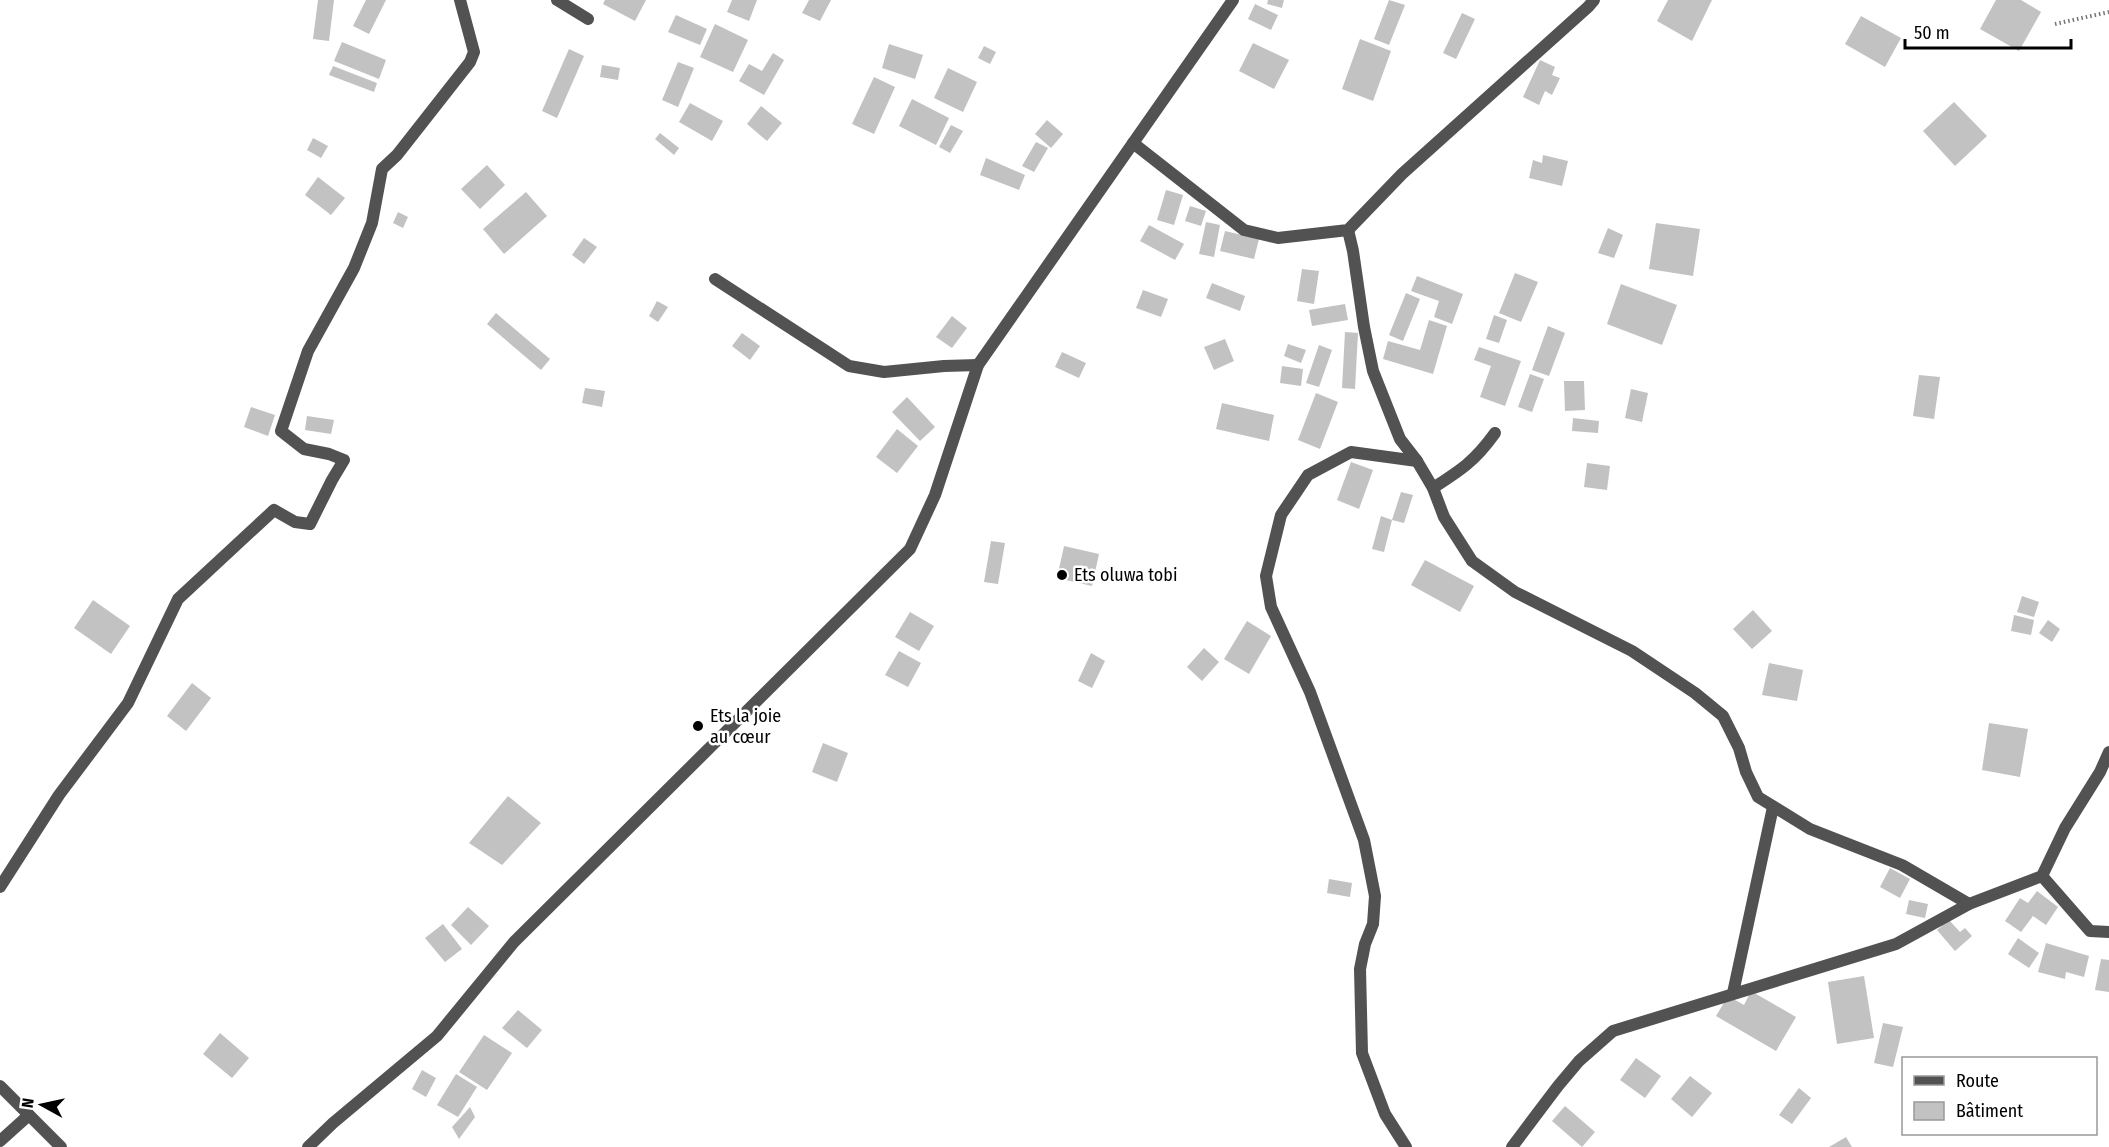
<svg xmlns="http://www.w3.org/2000/svg" width="2109" height="1147" font-family="'Fira Sans Condensed',sans-serif">
  <style>
    .building { fill: #c2c2c2 }
    .lines { fill: none; stroke-linecap: round; stroke-linejoin: round }
    .path { stroke: #747474; stroke-width: 4; stroke-dasharray: 1.5 3; stroke-linecap: butt }
    .minor { stroke: #525252; stroke-width: 12 }
    .poi-dot { fill: #000; stroke: #fff; stroke-width: 2 }
    .labels { text-anchor: middle; dominant-baseline: central; stroke-width: 5; stroke-linejoin: round; paint-order: stroke }
    .poi-label { font-size: 18px; fill: #000; stroke: #fff; text-anchor: start }
  </style>
  <rect width="100%" height="100%" fill="#fff"/>
  <g class="building">
    <polygon points="318,0 334,0 329,41 313,39"/>
    <polygon points="366,0 386,0 369,34 353,26"/>
    <polygon points="605,0 646,0 635,21 603,4"/>
    <polygon points="732,0 757,0 749,21 727,12"/>
    <polygon points="809,0 831,0 820,21 802,13"/>
    <polygon points="1268,0 1284,0 1282,8 1267,4"/>
    <polygon points="1389,0 1405,5 1389,45 1374,39"/>
    <polygon points="1668,0 1712,0 1692,41 1657,21"/>
    <polygon points="1996,0 2021,0 2041,12 2019,51 1980,29"/>
    <polygon points="1255,4 1278,15 1271,30 1248,19"/>
    <polygon points="1462,13 1475,19 1456,59 1443,53"/>
    <polygon points="676,15 707,29 700,45 668,32"/>
    <polygon points="1861,16 1901,38 1885,67 1845,44"/>
    <polygon points="715,24 748,40 733,72 700,57"/>
    <polygon points="1360,39 1391,51 1373,101 1342,89"/>
    <polygon points="342,42 386,60 379,79 334,61"/>
    <polygon points="1253,43 1289,60 1274,89 1239,71"/>
    <polygon points="889,44 923,55 915,79 882,68"/>
    <polygon points="984,46 996,52 990,64 978,58"/>
    <polygon points="569,49 584,56 557,118 542,111"/>
    <polygon points="773,53 784,60 764,95 739,81 749,64 762,71"/>
    <polygon points="1540,60 1555,67 1552,75 1560,78 1552,95 1545,91 1539,105 1523,97"/>
    <polygon points="678,62 694,68 678,107 662,100"/>
    <polygon points="602,65 620,68 618,80 600,77"/>
    <polygon points="333,66 377,83 374,92 329,75"/>
    <polygon points="948,68 977,82 963,112 934,98"/>
    <polygon points="874,77 895,87 874,134 852,124"/>
    <polygon points="912,99 949,118 936,145 899,126"/>
    <polygon points="1954,102 1987,136 1955,166 1923,131"/>
    <polygon points="690,103 723,121 712,141 679,122"/>
    <polygon points="761,106 782,123 767,141 747,124"/>
    <polygon points="1047,120 1063,134 1051,148 1035,134"/>
    <polygon points="951,125 963,131 950,153 939,147"/>
    <polygon points="660,133 679,148 674,155 655,139"/>
    <polygon points="313,138 328,146 321,158 307,150"/>
    <polygon points="1036,142 1048,148 1034,172 1022,166"/>
    <polygon points="1543,155 1568,161 1562,186 1529,178 1533,160 1542,163"/>
    <polygon points="986,158 1025,175 1019,190 980,175"/>
    <polygon points="487,165 505,185 480,209 461,189"/>
    <polygon points="318,177 345,198 331,215 305,195"/>
    <polygon points="1166,190 1183,195 1174,225 1157,220"/>
    <polygon points="526,192 547,216 504,254 483,229"/>
    <polygon points="1190,206 1206,211 1201,226 1185,221"/>
    <polygon points="398,212 408,217 403,228 393,223"/>
    <polygon points="1206,222 1220,225 1214,257 1199,254"/>
    <polygon points="1656,223 1700,229 1693,276 1649,269"/>
    <polygon points="1149,225 1184,244 1175,260 1140,241"/>
    <polygon points="1608,228 1623,235 1614,258 1598,253"/>
    <polygon points="1225,231 1259,239 1254,259 1220,251"/>
    <polygon points="584,238 597,247 584,264 572,255"/>
    <polygon points="1302,269 1319,271 1314,304 1297,301"/>
    <polygon points="1515,273 1538,282 1521,322 1499,313"/>
    <polygon points="1417,276 1463,294 1452,324 1434,317 1439,301 1411,291"/>
    <polygon points="1212,283 1245,296 1240,311 1206,298"/>
    <polygon points="1621,284 1677,305 1662,345 1607,324"/>
    <polygon points="1143,290 1168,299 1161,317 1136,308"/>
    <polygon points="1406,293 1420,299 1403,341 1389,335"/>
    <polygon points="657,301 668,307 658,322 649,316"/>
    <polygon points="1345,304 1348,320 1312,326 1309,310"/>
    <polygon points="496,313 550,359 541,370 487,324"/>
    <polygon points="1494,315 1507,320 1499,343 1486,339"/>
    <polygon points="952,316 967,328 952,348 936,337"/>
    <polygon points="1429,320 1447,326 1433,374 1383,359 1388,341 1420,350"/>
    <polygon points="1548,326 1565,333 1549,376 1532,370"/>
    <polygon points="1345,332 1358,333 1355,389 1342,388"/>
    <polygon points="742,333 760,346 750,360 732,346"/>
    <polygon points="1225,339 1234,361 1214,370 1204,347"/>
    <polygon points="1288,344 1306,350 1301,363 1284,356"/>
    <polygon points="1319,345 1332,350 1319,387 1306,383"/>
    <polygon points="1479,347 1521,361 1505,406 1480,397 1491,366 1474,360"/>
    <polygon points="1062,352 1086,363 1079,378 1055,367"/>
    <polygon points="1282,366 1303,369 1301,386 1280,383"/>
    <polygon points="1530,374 1544,379 1532,412 1518,407"/>
    <polygon points="1919,375 1940,377 1934,419 1913,416"/>
    <polygon points="1564,381 1584,381 1585,410 1565,411"/>
    <polygon points="585,388 605,391 602,407 582,403"/>
    <polygon points="1631,389 1648,393 1642,422 1625,418"/>
    <polygon points="1316,393 1338,402 1320,449 1298,440"/>
    <polygon points="907,397 935,427 920,441 892,412"/>
    <polygon points="1222,403 1274,415 1269,441 1216,429"/>
    <polygon points="251,407 275,415 268,436 244,427"/>
    <polygon points="307,416 334,420 331,434 305,430"/>
    <polygon points="1573,418 1599,421 1598,433 1572,431"/>
    <polygon points="897,429 918,446 897,473 876,457"/>
    <polygon points="1351,462 1373,470 1359,509 1337,500"/>
    <polygon points="1587,463 1610,466 1607,490 1584,487"/>
    <polygon points="1401,492 1413,495 1404,523 1392,520 1384,552 1372,549 1381,516 1392,520"/>
    <polygon points="991,541 1005,543 998,584 984,582"/>
    <polygon points="1064,546 1099,554 1092,586 1057,578"/>
    <polygon points="1425,560 1474,586 1460,612 1411,585"/>
    <polygon points="2022,596 2039,602 2034,617 2017,612"/>
    <polygon points="93,600 130,626 111,654 74,628"/>
    <polygon points="1753,610 1772,631 1752,649 1733,629"/>
    <polygon points="910,612 934,626 919,651 895,637"/>
    <polygon points="2014,615 2034,620 2031,635 2011,631"/>
    <polygon points="2048,620 2060,629 2052,642 2039,633"/>
    <polygon points="1247,621 1271,636 1249,674 1224,659"/>
    <polygon points="1204,648 1219,662 1202,681 1187,667"/>
    <polygon points="899,651 921,663 908,687 885,675"/>
    <polygon points="1091,653 1105,661 1092,688 1078,681"/>
    <polygon points="1769,663 1803,670 1797,701 1762,695"/>
    <polygon points="192,683 211,698 186,731 167,716"/>
    <polygon points="1989,723 2028,729 2020,777 1982,770"/>
    <polygon points="823,743 848,753 837,782 812,772"/>
    <polygon points="508,796 541,823 502,865 469,843"/>
    <polygon points="1890,868 1910,879 1900,898 1880,887"/>
    <polygon points="1329,879 1352,883 1350,897 1327,893"/>
    <polygon points="2037,891 2058,907 2046,925 2033,916 2021,932 2005,921 2020,898 2028,903"/>
    <polygon points="1909,900 1928,904 1925,918 1906,914"/>
    <polygon points="468,907 489,926 471,945 451,925"/>
    <polygon points="1949,920 1960,932 1965,928 1972,936 1955,951 1937,930"/>
    <polygon points="443,924 462,949 445,962 425,938"/>
    <polygon points="2018,938 2039,953 2029,968 2008,954"/>
    <polygon points="2046,943 2089,956 2084,977 2066,972 2065,979 2038,972"/>
    <polygon points="2101,959 2109,960 2109,992 2095,990"/>
    <polygon points="1864,976 1874,1038 1837,1044 1828,982"/>
    <polygon points="1751,991 1796,1017 1776,1051 1716,1016 1728,996 1744,1005"/>
    <polygon points="518,1010 542,1030 527,1048 502,1028"/>
    <polygon points="1883,1023 1903,1027 1893,1067 1874,1063"/>
    <polygon points="220,1033 249,1058 232,1078 203,1054"/>
    <polygon points="484,1035 512,1053 487,1090 459,1072"/>
    <polygon points="1636,1058 1661,1076 1645,1098 1620,1080"/>
    <polygon points="422,1070 436,1078 426,1097 412,1089"/>
    <polygon points="456,1074 477,1087 458,1117 437,1105"/>
    <polygon points="1690,1076 1712,1093 1692,1117 1671,1099"/>
    <polygon points="1799,1088 1811,1098 1792,1124 1779,1115"/>
    <polygon points="1565,1106 1595,1132 1582,1147 1552,1121"/>
    <polygon points="470,1107 475,1117 459,1139 452,1127"/>
    <polygon points="1846,1137 1852,1147 1829,1147"/>
  </g>
  <g class="lines">
    <polyline class="path" points="2055,24 2109,12"/>
    <g class="minor">
      <polyline points="557,0 588,19"/>
      <polyline points="1133,143 1244,230 1278,238 1348,230 1402,174 1588,7 1594,0"/>
      <polyline points="1348,230 1353,251 1364,327 1373,371 1400,439 1417,461 1433,488 1444,517 1472,561 1515,592 1632,651 1695,693 1723,716 1739,748 1746,772 1758,797 1810,829 1902,865 1969,904"/>
      <polyline points="715,279 849,366 884,372 944,366 978,365"/>
      <path d="M 1433,488 C 1461,470 1475,461 1495,433"/>
      <polyline points="2042,876 2090,931 2109,932"/>
      <polyline points="0,887 59,795 128,703 178,599 274,510 295,522 310,524 332,480 344,460 329,454 304,449 281,431 308,351 354,268 372,223 382,169 397,155 470,62 474,52 460,0"/>
      <polyline points="1733,993 1773,807"/>
      <polyline points="0,1086 61,1147"/>
      <polyline points="0,1141 29,1115"/>
      <polyline points="308,1147 333,1123 437,1036 514,942 910,549 935,495 978,365 1233,0"/>
      <polyline points="1406,1147 1385,1114 1362,1053 1360,969 1365,944 1373,924 1375,896 1364,840 1310,692 1271,607 1266,576 1281,515 1308,475 1351,452 1417,461"/>
      <polyline points="1512,1147 1558,1086 1579,1061 1613,1031 1896,944 1969,904 2042,876 2065,828 2100,772 2109,752"/>
    </g>
  </g>
  <g class="poi-dot">
    <circle cx="1062" cy="575" r="6"/>
    <circle cx="698" cy="726" r="6"/>
  </g>
  <g class="labels">
    <g class="poi-label">
      <text x="1074" y="575">Ets oluwa tobi</text>
      <text x="710" y="716">Ets la joie<tspan x="710" dy="21">au cœur</tspan></text>
    </g>
  </g>
  <rect x="1902" y="1057" width="195" height="78" fill="#ffffff" stroke="#999999" stroke-width="1.5"/>
  <rect x="1914" y="1076" width="30" height="9" fill="#525252" stroke="#999999" stroke-width="1.5"/>
  <text x="1956" y="1087" font-size="18" fill="#000000">Route</text>
  <rect x="1914" y="1102" width="30" height="18" fill="#c2c2c2" stroke="#999999" stroke-width="1.5"/>
  <text x="1956" y="1117" font-size="18" fill="#000000">Bâtiment</text>
  <g transform="translate(42 1105) rotate(278)" stroke="#ffffff" stroke-width="4.5" paint-order="stroke">
  <path d="M0-4.5L10 22L0 15L-10 22Z" fill="#000000"/>
  <text y="-9" font-size="16" font-weight="bold" text-anchor="middle" fill="#000000">N</text>
  </g>
  <path d="M1905 39v9h166v-9" fill="none" stroke="#000000" stroke-width="3"/>
  <text x="1914" y="39" font-size="18" fill="#000000" stroke="#ffffff" stroke-width="4.5" paint-order="stroke">50 m</text>
</svg>
